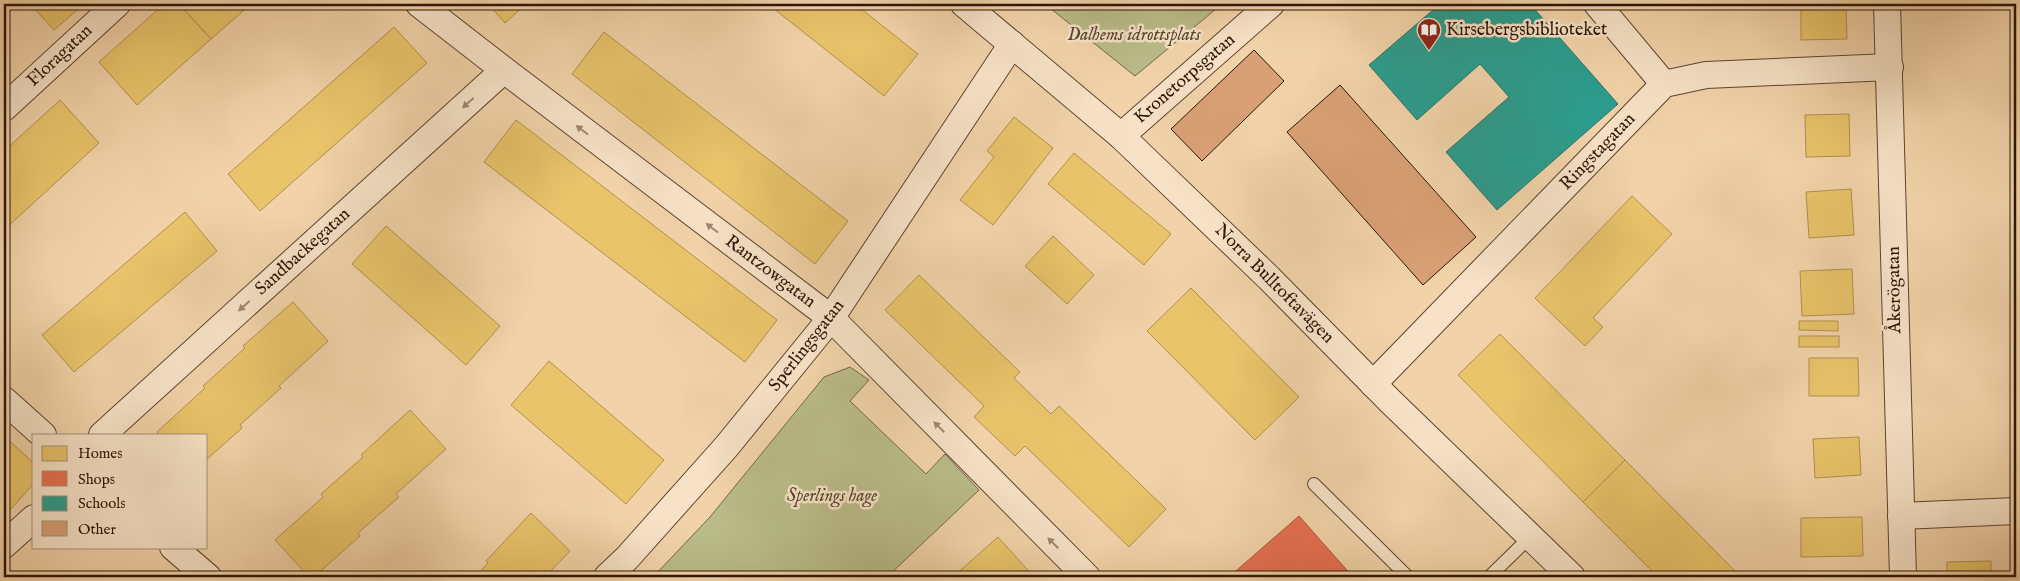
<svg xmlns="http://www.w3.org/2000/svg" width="2020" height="581" font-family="'IM FELL English',serif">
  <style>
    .green { fill: #b9bc89; stroke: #736849 }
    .homes { fill: #e9c46a; stroke: #b1904d }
    .shops { fill: #e76f51; stroke: #af543b }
    .schools { fill: #2a9d8f; stroke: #2b7467 }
    .building { fill: #d9a075; stroke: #2d1509 }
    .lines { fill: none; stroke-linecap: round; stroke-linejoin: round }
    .service-casing { stroke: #5e4431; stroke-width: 14 }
    .minor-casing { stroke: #5e4431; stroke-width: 28 }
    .service { stroke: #f7e2c7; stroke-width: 12 }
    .minor { stroke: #f7e2c7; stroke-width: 26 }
    .oneway { fill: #9c8672 }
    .labels { text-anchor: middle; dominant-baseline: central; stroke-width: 5; stroke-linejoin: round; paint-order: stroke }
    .poi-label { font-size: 18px; fill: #2d1509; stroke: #f7e2c7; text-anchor: start }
    .park-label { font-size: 18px; font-style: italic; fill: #57472f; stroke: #f7e2c7 }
    .street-label { font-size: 18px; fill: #2d1509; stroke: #f7e2c7 }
  </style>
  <rect width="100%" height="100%" fill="#f2d3a9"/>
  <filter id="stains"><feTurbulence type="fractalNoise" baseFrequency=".004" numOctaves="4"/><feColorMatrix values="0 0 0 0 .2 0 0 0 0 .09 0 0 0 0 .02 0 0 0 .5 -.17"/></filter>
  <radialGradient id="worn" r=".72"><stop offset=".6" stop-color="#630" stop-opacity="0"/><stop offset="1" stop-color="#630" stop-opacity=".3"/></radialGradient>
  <g class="green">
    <polygon points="1045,4 1222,4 1135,76"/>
    <polygon points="850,367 869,380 850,401 926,474 945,454 979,490 887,577 653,577 710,517 824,377"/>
  </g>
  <g class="homes">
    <polygon points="30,4 84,4 54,30"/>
    <polygon points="164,4 179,4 211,39 137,105 99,62"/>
    <polygon points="179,4 251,4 211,39"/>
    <polygon points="488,4 526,4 505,23"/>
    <polygon points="768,4 855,4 918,54 884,96"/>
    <polygon points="1801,4 1846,4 1847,39 1801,40"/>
    <polygon points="394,27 427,63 260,211 228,174"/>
    <polygon points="604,32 848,221 815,264 572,74"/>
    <polygon points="4,56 10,63 4,69"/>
    <polygon points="60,100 99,143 4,230 4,151"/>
    <polygon points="1849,114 1850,156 1806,157 1805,115"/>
    <polygon points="1014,117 1053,148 993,225 960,200 994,157 987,151"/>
    <polygon points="516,120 777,320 745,362 484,162"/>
    <polygon points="1074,153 1171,234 1144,265 1048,184"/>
    <polygon points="1851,189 1854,235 1809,238 1806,192"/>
    <polygon points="1632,196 1672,234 1593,318 1603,327 1585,346 1535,298"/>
    <polygon points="185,212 217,251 74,372 42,335"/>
    <polygon points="386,226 500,326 466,365 352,264"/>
    <polygon points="1053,236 1094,275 1067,304 1025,266"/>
    <polygon points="1852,269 1854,314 1802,316 1800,271"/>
    <polygon points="919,275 1020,372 1014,378 1051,414 1059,406 1166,509 1129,547 1025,446 1015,456 974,417 984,406 885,310"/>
    <polygon points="1191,288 1299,397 1255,440 1147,331"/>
    <polygon points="293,302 328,341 279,386 281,388 240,425 242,428 206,460 206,435 160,435 157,432 205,388 203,386 245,348 243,346"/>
    <polygon points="1799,321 1838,321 1838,331 1799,330"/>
    <polygon points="1500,334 1625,460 1583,502 1458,375"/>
    <rect x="1799" y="336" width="40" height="11"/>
    <polygon points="1809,358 1858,358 1859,396 1809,396"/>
    <polygon points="549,361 664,460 626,504 511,405"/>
    <polygon points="410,410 446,449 396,494 399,497 358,533 360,536 314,577 309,577 275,540 323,497 321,494 363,457 361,455"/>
    <polygon points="4,436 34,463 34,483 11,509 4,503"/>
    <polygon points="1859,437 1861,475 1815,478 1813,439"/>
    <polygon points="1625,460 1741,577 1658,577 1583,502"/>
    <polygon points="531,513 570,551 545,577 475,577 488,563 486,561"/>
    <polygon points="1862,517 1863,556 1801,557 1801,518"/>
    <polygon points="998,537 1034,577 953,577"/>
    <polygon points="1991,561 1991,577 1947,577 1947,562"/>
  </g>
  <polygon class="shops" points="1299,516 1353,577 1229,577"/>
  <polygon class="schools" points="1440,4 1530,4 1618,104 1497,210 1446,152 1509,97 1480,64 1417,120 1369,65"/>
  <g class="building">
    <polygon points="1254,50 1284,81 1202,161 1171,129"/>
    <polygon points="1340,85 1476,237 1423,285 1287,132"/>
  </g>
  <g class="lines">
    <g class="service-casing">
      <g id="service">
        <polyline points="1314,484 1408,577"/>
        <polyline points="1489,577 1530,537"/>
      </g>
    </g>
    <g class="minor-casing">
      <g id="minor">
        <polyline points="419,4 504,70 831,318 1087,577"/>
        <polyline points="964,4 1121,136 1269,278 1389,400 1572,577"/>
        <polyline points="1597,4 1664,84"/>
        <polyline points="1887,4 1903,577"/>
        <polyline points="4,108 117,4"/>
        <polyline points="1121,136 1271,4"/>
        <polyline points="1373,384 1664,84 1706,75 1890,67"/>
        <polyline points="4,400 43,435"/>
        <polyline points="102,435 504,70"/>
        <polyline points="1901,516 2016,511"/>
        <polyline points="4,545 34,518"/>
        <polyline points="173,547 208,577"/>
        <polyline points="607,577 627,558 727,446 831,318 1012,44"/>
      </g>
    </g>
    <use href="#service" class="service"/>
    <use href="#minor" class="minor"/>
  </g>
  <defs><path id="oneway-solid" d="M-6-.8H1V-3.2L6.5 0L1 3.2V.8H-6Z" transform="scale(1.25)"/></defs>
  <g class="oneway">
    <use href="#oneway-solid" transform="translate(468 103) rotate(138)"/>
    <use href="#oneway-solid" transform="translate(582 130) rotate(-143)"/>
    <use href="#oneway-solid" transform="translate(712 228) rotate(-143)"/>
    <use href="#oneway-solid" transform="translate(244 306) rotate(138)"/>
    <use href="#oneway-solid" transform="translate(939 427) rotate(-135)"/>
    <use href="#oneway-solid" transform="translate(1053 543) rotate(-135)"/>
  </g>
  <defs>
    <g id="library-pin" transform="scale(1.25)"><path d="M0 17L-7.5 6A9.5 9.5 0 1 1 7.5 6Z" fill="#8f2418" stroke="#f7e2c7"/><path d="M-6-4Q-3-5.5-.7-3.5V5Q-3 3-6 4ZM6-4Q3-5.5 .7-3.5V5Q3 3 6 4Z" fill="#fff"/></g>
  </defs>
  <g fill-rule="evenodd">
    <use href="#library-pin" x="1429" y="30"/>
  </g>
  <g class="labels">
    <g class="poi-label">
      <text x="1446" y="30">Kirsebergsbiblioteket</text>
    </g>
    <g class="park-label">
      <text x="1134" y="35">Dalhems idrottsplats</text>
      <text x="832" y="496">Sperlings hage</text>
    </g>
    <g class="street-label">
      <text transform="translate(60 56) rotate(-43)">Floragatan</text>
      <text transform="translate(1185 79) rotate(-41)">Kronetorpsgatan</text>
      <text transform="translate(1598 152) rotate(-46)">Ringstagatan</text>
      <text transform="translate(303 252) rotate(-42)">Sandbackegatan</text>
      <text transform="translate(770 272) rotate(37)">Rantzowgatan</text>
      <text transform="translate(1274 284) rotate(45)">Norra Bulltoftavägen</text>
      <text transform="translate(1895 290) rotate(-91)">Åkerögatan</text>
      <text transform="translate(807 346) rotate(-52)">Sperlingsgatan</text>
    </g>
  </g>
  <rect width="2020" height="581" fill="none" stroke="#f2d3a9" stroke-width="20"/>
  <rect x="5" y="5" width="2010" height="571" fill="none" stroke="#2d1509" stroke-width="2.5"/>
  <rect x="10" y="10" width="2000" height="561" fill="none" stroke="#2d1509"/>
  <rect x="32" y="434" width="175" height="115" fill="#f7e2c7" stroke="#a6907b"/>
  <rect x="42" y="446" width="25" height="15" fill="#e9c46a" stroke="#a6907b"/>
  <text x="78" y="458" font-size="15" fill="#2d1509">Homes</text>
  <rect x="42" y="471" width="25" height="15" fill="#e76f51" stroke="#a6907b"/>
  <text x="78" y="484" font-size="15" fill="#2d1509">Shops</text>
  <rect x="42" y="496" width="25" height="15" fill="#2a9d8f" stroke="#a6907b"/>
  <text x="78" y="508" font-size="15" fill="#2d1509">Schools</text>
  <rect x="42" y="521" width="25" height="15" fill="#d9a075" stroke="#a6907b"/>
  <text x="78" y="534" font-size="15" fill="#2d1509">Other</text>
  <rect width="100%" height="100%" filter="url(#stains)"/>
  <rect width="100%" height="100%" fill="url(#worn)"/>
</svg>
